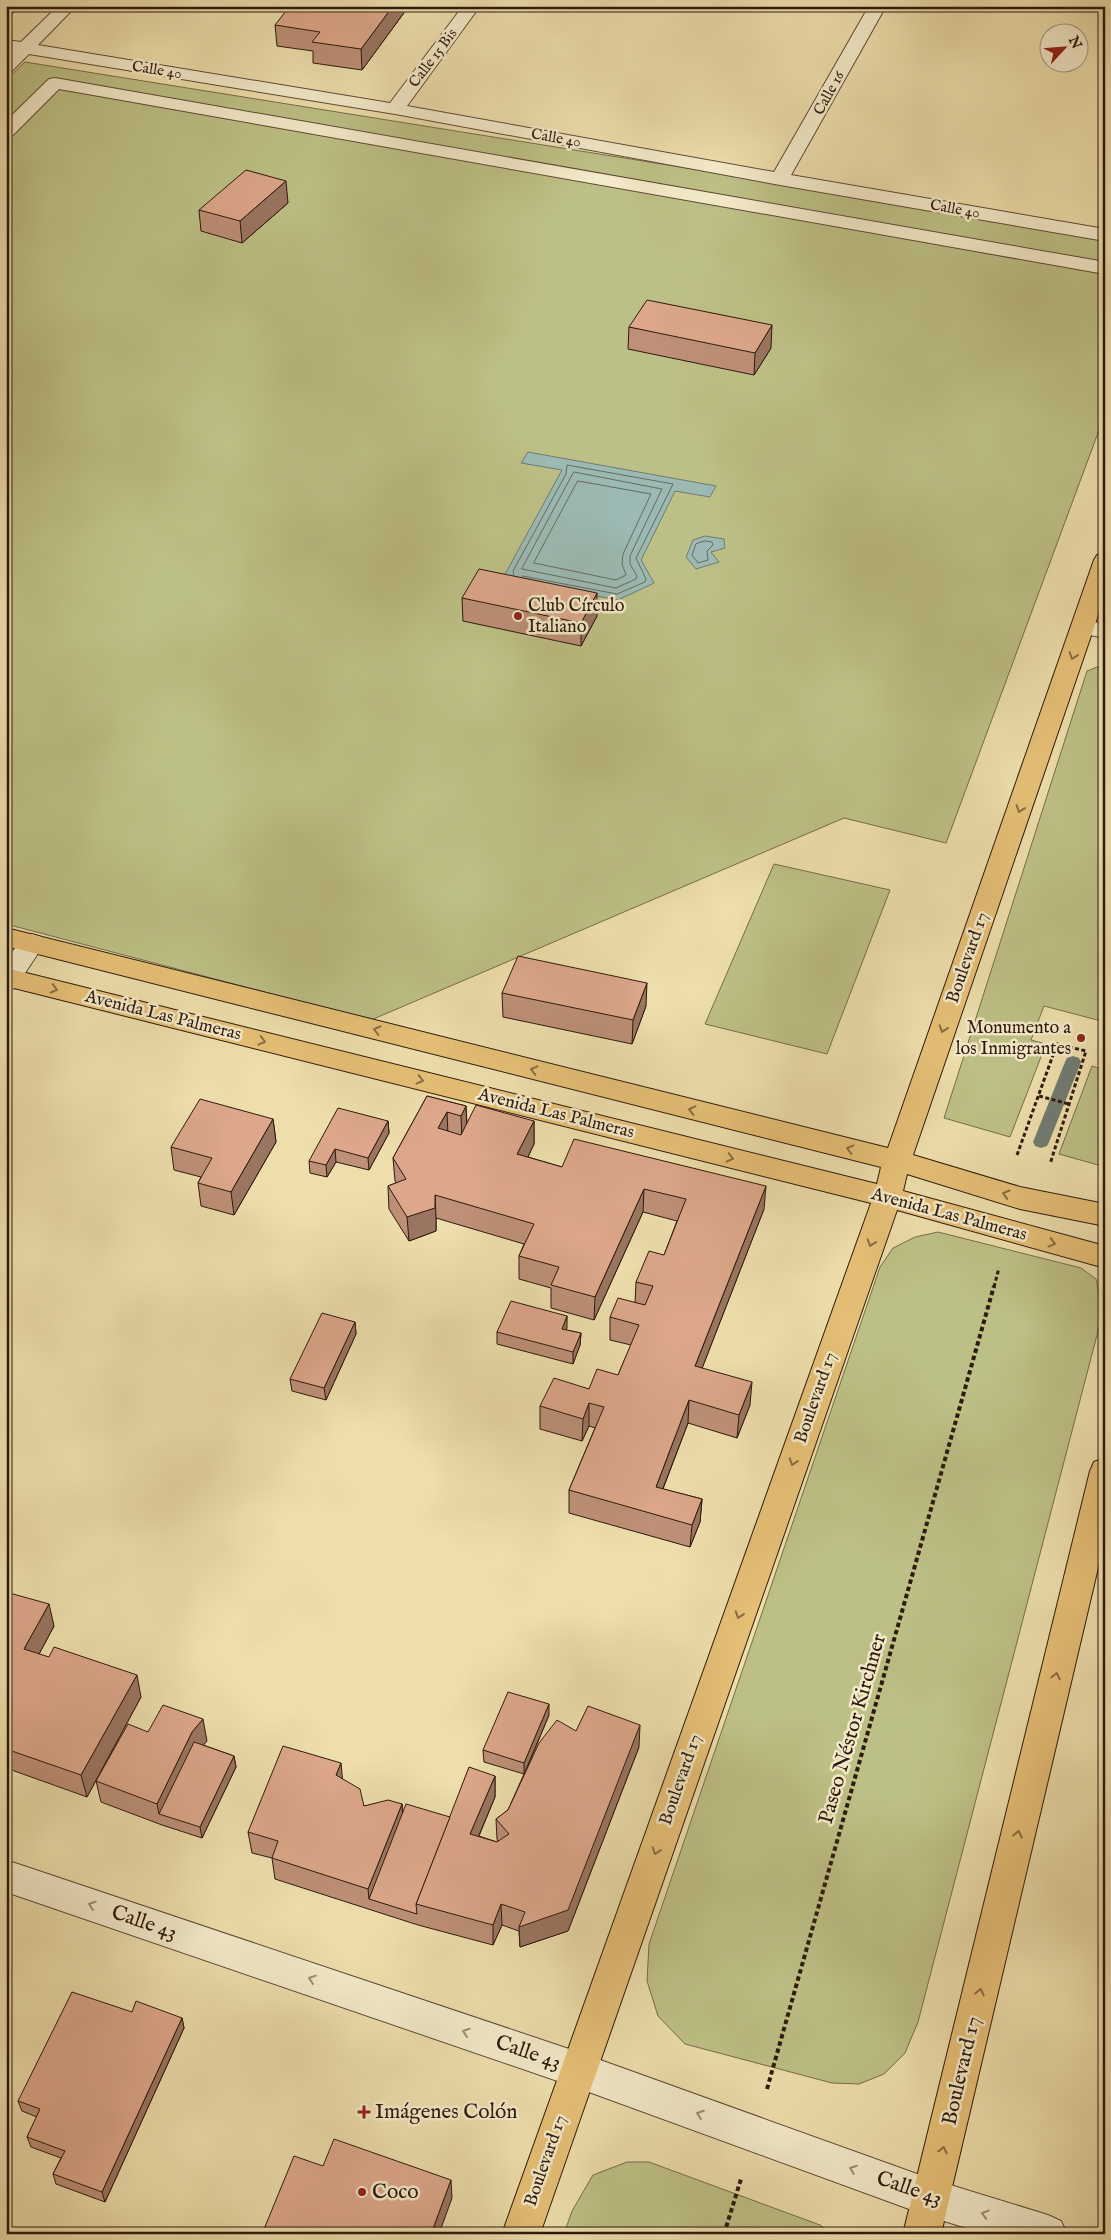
<svg xmlns="http://www.w3.org/2000/svg" width="1111" height="2240" font-family="'IM FELL English',serif">
  <style>
    .green { fill: #bdc086; stroke: #766c4a }
    .water { fill: #9cbab3; stroke: #707a71 }
    .lines { fill: none; stroke-linecap: round; stroke-linejoin: round }
    .shore { stroke: #656a60; stroke-width: 1 }
    .stream { fill: #707a71; fill-rule: evenodd }
    .minor-casing { stroke: #5e4a35; stroke-width: 2 }
    .major-casing { stroke: #2e190d; stroke-width: 2 }
    .path-far1 { stroke: #2e190d; stroke-width: 3; stroke-dasharray: 4 2.5; stroke-linecap: butt }
    .path { stroke: #2e190d; stroke-width: 4; stroke-dasharray: 4.5 3; stroke-linecap: butt }
    .minor { fill: #f3eac9; fill-rule: evenodd }
    .major { fill: #e6bf76; fill-rule: evenodd }
    .wall { fill: #bd9077; stroke: #2e190d }
    .shaded-wall { fill: #9a7561; stroke: #2e190d }
    .building { fill: #dca78a; stroke: #2e190d }
    .oneway { stroke: #8a6c42 }
    .oneway2 { stroke: #9a8c74 }
    .poi-dot { fill: #8f2418; stroke: #f3eac9; stroke-width: 2 }
    .labels { text-anchor: middle; dominant-baseline: central; stroke-width: 5; stroke-linejoin: round; paint-order: stroke }
    .far-street-label { font-size: 15px; fill: #2e190d; stroke: #f3eac9 }
    .poi-label { font-size: 18px; fill: #2e190d; stroke: #f3eac9; text-anchor: start }
    .street-label { font-size: 18px; fill: #2e190d; stroke: #f3eac9 }
    .near-street-label { font-size: 21px; fill: #2e190d; stroke: #f3eac9 }
    .near-poi-label { font-size: 21px; fill: #2e190d; stroke: #f3eac9; text-anchor: start }
  </style>
  <rect width="100%" height="100%" fill="#eddeac"/>
  <filter id="stains"><feTurbulence type="fractalNoise" baseFrequency=".004" numOctaves="4"/><feColorMatrix values="0 0 0 0 .2 0 0 0 0 .09 0 0 0 0 .02 0 0 0 .5 -.17"/></filter>
  <radialGradient id="worn" r=".72"><stop offset=".6" stop-color="#630" stop-opacity="0"/><stop offset="1" stop-color="#630" stop-opacity=".3"/></radialGradient>
  <g class="green">
    <polygon points="25,62 1105,235 1105,414 946,843 844,818 371,1020 6,924 6,80"/>
    <polygon points="1105,664 1105,1022 1044,1006 1031,1040 1046,1044 1010,1137 944,1118 1087,671"/>
    <polygon points="774,864 890,890 827,1054 705,1024"/>
    <polygon points="1092,1066 1105,1070 1105,1167 1059,1154"/>
    <polygon points="938,1232 1081,1268 1096,1279 1103,1312 918,2022 905,2053 884,2074 859,2084 832,2083 685,2044 658,2016 647,1981 649,1944 880,1267 893,1248 915,1237"/>
    <polygon points="627,2162 649,2162 820,2225 833,2234 564,2234 572,2211 593,2175"/>
  </g>
  <g class="water">
    <polygon points="528,452 716,486 710,497 675,491 641,560 654,583 618,600 503,578 562,470 521,463"/>
    <polygon points="705,536 724,539 725,548 711,552 719,562 696,569 686,557 693,540"/>
  </g>
  <g class="lines">
    <g class="shore">
      <polygon points="574,472 662,489 630,556 630,564 637,576 636,579 616,588 522,569"/>
      <polygon points="578,481 651,494 623,554 622,564 626,575 616,580 534,563"/>
      <polygon points="705,541 712,542 713,545 707,551 708,560 698,563 692,555 696,544"/>
      <polyline points="514,575 513,571 566,474 567,465 673,484 636,558 646,579 645,582 617,594 522,576"/>
    </g>
    <polygon class="stream" points="1073,1056 1079,1058 1081,1062 1049,1142 1047,1146 1041,1148 1035,1146 1033,1142 1065,1062 1067,1058"/>
    <g class="minor-casing">
      <g id="minor">
        <polygon points="58,6 76,6 38,45 390,103 463,6 480,6 407,106 774,172 869,6 886,6 791,175 1105,229 1105,241 780,185 395,114 29,54 12,71 6,72 6,57 12,51 6,50 6,40 21,42"/>
        <polygon points="55,78 1105,262 1105,274 59,89 12,136 6,137 6,121 49,79"/>
        <polygon points="1083,620 1105,624 1105,638 1075,632 1072,627 1075,622"/>
        <polygon points="32,934 41,937 45,943 15,988 6,991 6,961 23,937"/>
        <polygon points="6,1860 578,2052 931,2179 1048,2215 1061,2221 1067,2234 986,2234 931,2217 578,2088 6,1892"/>
      </g>
    </g>
    <g class="major-casing">
      <g id="major">
        <polygon points="1105,553 1105,595 913,1155 1020,1187 1105,1204 1105,1226 1020,1209 907,1174 903,1191 1105,1246 1105,1268 897,1210 540,2234 502,2234 871,1203 6,986 6,968 877,1184 881,1167 6,946 6,928 888,1148 1094,560 1097,555"/>
        <polygon points="1105,1458 1105,1538 941,2234 903,2234 1090,1471 1094,1462"/>
      </g>
    </g>
    <g class="path-far1">
      <polyline points="1039,1096 1069,1104"/>
      <polyline points="1017,1155 1057,1044 1086,1051 1050,1164"/>
      <polyline points="994,1287 999,1268"/>
    </g>
    <g class="path">
      <polyline points="767,2089 994,1286"/>
      <polyline points="724,2234 741,2179"/>
    </g>
    <use href="#minor" class="minor"/>
    <use href="#major" class="major"/>
  </g>
  <g class="wall">
    <polygon points="409,6 362,70 313,63 313,51 277,46 275,25 339,9"/>
    <polygon points="288,203 242,243 201,231 199,210"/>
    <polygon points="629,327 771,348 754,375 628,349"/>
    <polygon points="462,598 597,616 581,646 463,621"/>
    <polygon points="502,993 646,1006 632,1044 503,1017"/>
    <polygon points="427,1096 466,1106 467,1124 534,1121 534,1144 528,1157 562,1167 764,1209 702,1368 750,1405 737,1438 688,1423 663,1489 702,1499 700,1522 690,1547 569,1513 569,1490 595,1428 589,1426 582,1441 540,1429 540,1406 589,1389 618,1375 631,1345 610,1340 610,1317 635,1303 636,1282 664,1255 677,1221 643,1212 594,1320 551,1308 551,1288 519,1279 519,1256 524,1244 436,1218 436,1231 409,1241 389,1209 388,1186 396,1183 395,1181 393,1158"/>
    <polygon points="273,1119 276,1142 234,1215 201,1206 198,1183 201,1177 174,1170 171,1147"/>
    <polygon points="388,1121 389,1133 369,1170 336,1162 327,1177 310,1173 309,1161"/>
    <polygon points="567,1316 566,1330 581,1333 580,1345 573,1364 497,1344 497,1332"/>
    <polygon points="355,1322 356,1334 326,1400 292,1391 290,1379"/>
    <polygon points="6,1592 54,1626 39,1654 141,1697 87,1797 6,1768"/>
    <polygon points="549,1715 525,1773 576,1731 639,1747 568,1931 520,1947 519,1931 502,1925 493,1945 418,1925 275,1879 272,1858 252,1853 248,1832 342,1779 364,1806 402,1804 403,1814 450,1817 495,1776 495,1797 479,1836 497,1842 498,1842 497,1839 496,1819 508,1810 524,1774 484,1762 483,1750"/>
    <polygon points="148,1732 207,1741 203,1745 234,1756 236,1767 202,1838 162,1825 101,1802 96,1781"/>
    <polygon points="132,2012 182,2018 184,2028 105,2202 56,2184 53,2174 61,2158 31,2147 27,2137 37,2117 22,2111 18,2101"/>
  </g>
  <g class="shaded-wall">
    <polygon points="6,6 20,6 6,20"/>
    <polygon points="393,6 409,6 362,70 361,49"/>
    <polygon points="286,181 288,203 242,243 240,221"/>
    <polygon points="772,325 771,348 754,375 755,353"/>
    <polygon points="597,593 597,616 581,646 581,623"/>
    <polygon points="647,983 646,1006 632,1044 633,1020"/>
    <polygon points="466,1106 467,1130 462,1139 461,1116"/>
    <polygon points="447,1112 448,1135 438,1128"/>
    <polygon points="273,1119 276,1142 234,1215 231,1192"/>
    <polygon points="388,1121 389,1133 369,1170 368,1158"/>
    <polygon points="534,1121 534,1144 518,1178 517,1154"/>
    <polygon points="335,1149 336,1162 327,1177 326,1165"/>
    <polygon points="766,1186 764,1209 694,1389 695,1366"/>
    <polygon points="644,1189 643,1212 594,1320 595,1297"/>
    <polygon points="435,1195 436,1218 436,1231 409,1241 407,1217"/>
    <polygon points="567,1316 567,1328 562,1341 562,1329"/>
    <polygon points="355,1322 356,1334 326,1400 324,1388"/>
    <polygon points="581,1333 580,1345 573,1364 573,1352"/>
    <polygon points="752,1382 750,1405 737,1438 739,1415"/>
    <polygon points="689,1400 688,1423 655,1509 656,1487"/>
    <polygon points="589,1403 589,1426 582,1441 583,1419"/>
    <polygon points="702,1499 700,1522 690,1547 692,1525"/>
    <polygon points="49,1604 54,1626 30,1671 24,1649"/>
    <polygon points="137,1675 141,1697 87,1797 81,1775"/>
    <polygon points="549,1704 549,1715 524,1774 524,1763"/>
    <polygon points="203,1719 207,1741 196,1754 159,1814 157,1804 192,1732"/>
    <polygon points="640,1725 639,1747 568,1931 520,1947 519,1927"/>
    <polygon points="234,1756 236,1767 202,1838 200,1827"/>
    <polygon points="341,1763 343,1784 336,1775"/>
    <polygon points="495,1776 495,1797 471,1854 470,1834"/>
    <polygon points="402,1804 403,1825 369,1899 368,1889"/>
    <polygon points="501,1904 502,1925 493,1945 493,1925"/>
    <polygon points="182,2018 184,2028 105,2202 102,2192"/>
    <polygon points="451,2180 452,2198 439,2234 431,2234"/>
  </g>
  <g class="building">
    <polygon points="290,6 317,6 339,9 342,6 393,6 361,49 312,42 320,32 275,25"/>
    <polygon points="246,170 286,181 240,221 199,210"/>
    <polygon points="647,300 772,325 755,353 629,327"/>
    <polygon points="479,569 597,593 581,623 462,598"/>
    <polygon points="518,956 647,983 633,1020 502,993"/>
    <polygon points="427,1096 466,1106 461,1116 447,1112 438,1128 461,1135 476,1105 534,1121 517,1154 562,1167 574,1139 766,1186 695,1366 752,1382 739,1415 689,1400 656,1487 702,1499 692,1525 569,1490 604,1407 589,1403 583,1419 540,1406 554,1378 589,1389 597,1369 618,1375 639,1325 610,1317 618,1298 645,1305 653,1286 636,1282 649,1251 664,1255 686,1199 644,1189 595,1297 551,1285 559,1267 519,1256 534,1224 435,1195 435,1208 407,1217 388,1186 406,1179 393,1158"/>
    <polygon points="200,1099 273,1119 231,1192 198,1183 212,1158 171,1147"/>
    <polygon points="338,1108 388,1121 368,1158 335,1149 326,1165 309,1161"/>
    <polygon points="511,1301 567,1316 562,1329 581,1333 573,1352 497,1332"/>
    <polygon points="322,1313 355,1322 324,1388 290,1379"/>
    <polygon points="6,1592 49,1604 24,1649 49,1657 54,1647 137,1675 81,1775 6,1749"/>
    <polygon points="508,1692 549,1704 524,1763 483,1750"/>
    <polygon points="163,1705 203,1719 192,1732 157,1804 96,1781 128,1724 148,1732"/>
    <polygon points="588,1706 640,1725 568,1910 519,1927 525,1912 501,1904 493,1925 416,1904 469,1767 495,1776 470,1834 497,1842 509,1834 496,1819 508,1810 539,1743 557,1720 576,1731"/>
    <polygon points="194,1742 234,1756 200,1827 159,1814"/>
    <polygon points="283,1746 341,1763 336,1775 360,1789 364,1806 388,1800 402,1804 368,1889 272,1858 278,1841 248,1832"/>
    <polygon points="406,1804 450,1817 416,1904 417,1914 369,1899"/>
    <polygon points="72,1992 132,2012 136,2001 182,2018 102,2192 53,2174 65,2151 27,2137 40,2109 18,2101"/>
    <polygon points="334,2139 451,2180 431,2234 262,2234 294,2156 323,2166"/>
  </g>
  <defs><path id="oneway-chevron" d="M-2-3.5L2.5 0L-2 3.5" fill="none" stroke-width="1.6" stroke-linecap="round" stroke-linejoin="round" transform="scale(1.25)"/></defs>
  <g class="oneway">
    <use href="#oneway-chevron" transform="translate(1073 656) rotate(109)"/>
    <use href="#oneway-chevron" transform="translate(1020 809) rotate(109)"/>
    <use href="#oneway-chevron" transform="translate(54 989) rotate(14)"/>
    <use href="#oneway-chevron" transform="translate(943 1029) rotate(109)"/>
    <use href="#oneway-chevron" transform="translate(377 1030) rotate(-166)"/>
    <use href="#oneway-chevron" transform="translate(262 1041) rotate(14)"/>
    <use href="#oneway-chevron" transform="translate(534 1070) rotate(-166)"/>
    <use href="#oneway-chevron" transform="translate(420 1080) rotate(14)"/>
    <use href="#oneway-chevron" transform="translate(692 1110) rotate(-166)"/>
    <use href="#oneway-chevron" transform="translate(850 1149) rotate(-166)"/>
    <use href="#oneway-chevron" transform="translate(730 1158) rotate(14)"/>
    <use href="#oneway-chevron" transform="translate(1006 1194) rotate(-163)"/>
    <use href="#oneway-chevron" transform="translate(871 1243) rotate(109)"/>
    <use href="#oneway-chevron" transform="translate(1052 1243) rotate(15)"/>
    <use href="#oneway-chevron" transform="translate(793 1462) rotate(109)"/>
    <use href="#oneway-chevron" transform="translate(739 1615) rotate(109)"/>
    <use href="#oneway-chevron" transform="translate(1056 1676) rotate(-77)"/>
    <use href="#oneway-chevron" transform="translate(1018 1834) rotate(-77)"/>
    <use href="#oneway-chevron" transform="translate(656 1851) rotate(109)"/>
    <use href="#oneway-chevron" transform="translate(980 1992) rotate(-77)"/>
    <use href="#oneway-chevron" transform="translate(943 2150) rotate(-77)"/>
  </g>
  <g class="oneway2">
    <use href="#oneway-chevron" transform="translate(92 1905) rotate(-161)"/>
    <use href="#oneway-chevron" transform="translate(312 1979) rotate(-161)"/>
    <use href="#oneway-chevron" transform="translate(466 2032) rotate(-161)"/>
    <use href="#oneway-chevron" transform="translate(700 2114) rotate(-160)"/>
    <use href="#oneway-chevron" transform="translate(853 2169) rotate(-160)"/>
    <use href="#oneway-chevron" transform="translate(985 2214) rotate(-163)"/>
  </g>
  <g class="poi-dot">
    <circle cx="518" cy="616" r="5"/>
    <circle cx="1081" cy="1038" r="5"/>
    <path d="M361.5 2104.5h5v5h5v5h-5v5h-5v-5h-5v-5h5z"/>
    <circle cx="362" cy="2192" r="5"/>
  </g>
  <g class="labels">
    <g class="far-street-label">
      <text transform="translate(433 58) rotate(-53)">Calle 15 Bis</text>
      <text transform="translate(157 70) rotate(9)">Calle 40</text>
      <text transform="translate(829 93) rotate(-61)">Calle 16</text>
      <text transform="translate(556 138) rotate(10)">Calle 40</text>
      <text transform="translate(955 209) rotate(10)">Calle 40</text>
    </g>
    <g class="poi-label">
      <text x="528" y="606">Club Círculo<tspan x="528" dy="21">Italiano</tspan></text>
      <text x="1071" y="1028" text-anchor="end">Monumento a<tspan x="1071" dy="21">los Inmigrantes</tspan></text>
    </g>
    <g class="street-label">
      <text transform="translate(968 958) rotate(-71)">Boulevard 17</text>
      <text transform="translate(163 1016) rotate(14)">Avenida Las Palmeras</text>
      <text transform="translate(556 1114) rotate(14)">Avenida Las Palmeras</text>
      <text transform="translate(949 1215) rotate(15)">Avenida Las Palmeras</text>
      <text transform="translate(816 1398) rotate(-71)">Boulevard 17</text>
      <text transform="translate(681 1780) rotate(-71)">Boulevard 17</text>
      <text transform="translate(546 2161) rotate(-71)">Boulevard 17</text>
    </g>
    <g class="near-street-label">
      <text transform="translate(853 1729) rotate(-74)">Paseo Néstor Kirchner</text>
      <text transform="translate(144 1923) rotate(19)">Calle 43</text>
      <text transform="translate(528 2053) rotate(19)">Calle 43</text>
      <text transform="translate(962 2071) rotate(-77)">Boulevard 17</text>
      <text transform="translate(909 2189) rotate(19)">Calle 43</text>
    </g>
    <g class="near-poi-label">
      <text x="375" y="2112">Imágenes Colón</text>
      <text x="372" y="2192">Coco</text>
    </g>
  </g>
  <rect width="1111" height="2240" fill="none" stroke="#eddeac" stroke-width="25"/>
  <rect x="8" y="8" width="1096" height="2225" fill="none" stroke="#2e190d" stroke-width="2.5"/>
  <rect x="12" y="12" width="1086" height="2215" fill="none" stroke="#2e190d"/>
  <g transform="translate(1064 48) rotate(64)"><circle r="24" fill="#f3eac9" stroke="#a4967e"/>
  <path d="M0-4L9 19L0 12L-9 19Z" fill="#8f2418"/>
  <text y="-8" font-size="14" font-weight="bold" text-anchor="middle" fill="#2e190d">N</text>
  </g>
  <rect width="100%" height="100%" filter="url(#stains)"/>
  <rect width="100%" height="100%" fill="url(#worn)"/>
</svg>
